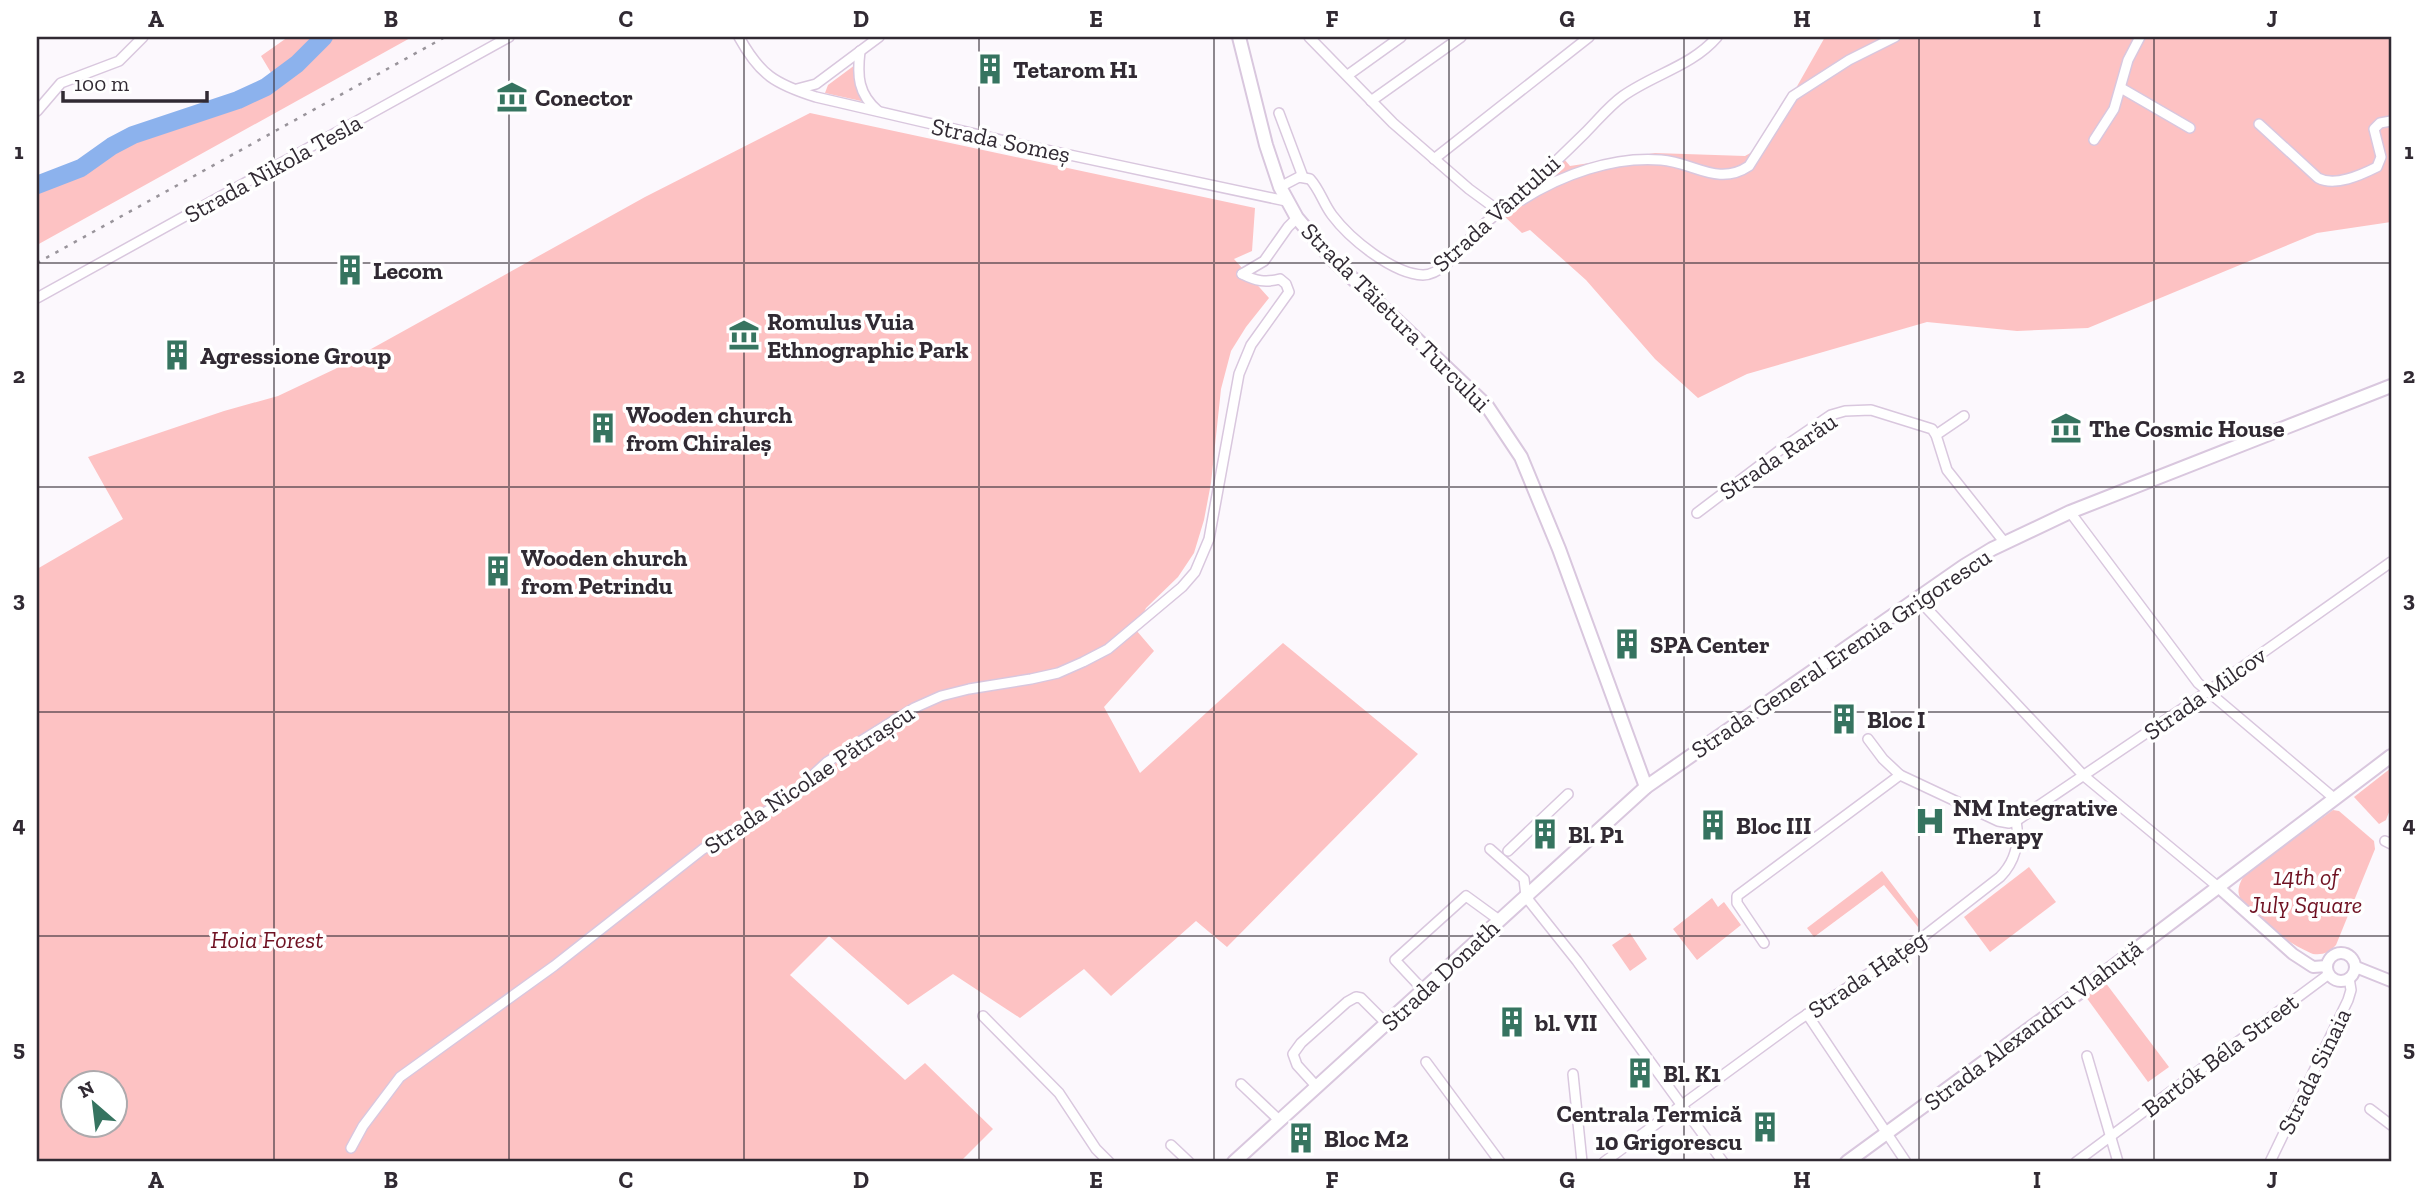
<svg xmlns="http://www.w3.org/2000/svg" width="2428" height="1199" font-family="'Zilla Slab',serif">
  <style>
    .green { fill: #fdc2c3; fill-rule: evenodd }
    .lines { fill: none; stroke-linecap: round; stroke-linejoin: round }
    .river { stroke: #8cb2ed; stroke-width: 18 }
    .minor-casing { stroke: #d9c7de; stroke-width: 12 }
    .tertiary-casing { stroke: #d9c7de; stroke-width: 14 }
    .secondary-casing { stroke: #d9c7de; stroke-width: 16 }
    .minor { stroke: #fff; stroke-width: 9 }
    .tertiary { stroke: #fff; stroke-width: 10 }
    .secondary { stroke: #fff; stroke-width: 12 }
    .rail { stroke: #99949b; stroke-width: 2.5; stroke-dasharray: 3.5 7; stroke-linecap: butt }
    .grid { fill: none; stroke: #312a33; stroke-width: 2; stroke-opacity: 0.55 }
    .labels { text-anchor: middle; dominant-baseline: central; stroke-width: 7; stroke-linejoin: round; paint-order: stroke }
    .poi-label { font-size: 24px; font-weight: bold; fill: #312a33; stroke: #fff; text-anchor: start }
    .street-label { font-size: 24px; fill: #312a33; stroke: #fff }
    .park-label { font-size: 24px; font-style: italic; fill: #6f1122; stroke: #fff }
    .neatline { fill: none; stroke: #312a33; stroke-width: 2.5 }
    .grid-label { font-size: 23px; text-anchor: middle; font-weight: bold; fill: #312a33 }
  </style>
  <rect width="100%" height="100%" fill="#fcf8fd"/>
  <g class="green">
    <polygon points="288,37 412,37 37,245 37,176 75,165 119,137 150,122 240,93 273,76 261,56"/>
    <polygon points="1825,37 2391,37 2391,222 2317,233 2088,328 2017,331 1927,322 1747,374 1698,398 1655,359 1586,280 1530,230 1522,233 1502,214 1521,203 1564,159 1570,166 1655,153 1745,156 1763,146"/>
    <polygon points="859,62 866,98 861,101 825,93 828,85"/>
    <path d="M 810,113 L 1255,208 L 1252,251 L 1234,259 L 1269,298 L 1246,327 L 1231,351 L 1221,389 L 1211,483 L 1204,520 L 1194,553 L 1178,577 L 1146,608 L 1136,630 L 1154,651 L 1104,707 L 1140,773 L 1283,643 L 1418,754 L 1227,947 L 1196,921 L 1111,996 L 1084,969 L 1020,1018 L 953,974 L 908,1005 L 829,936 L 790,975 L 905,1080 L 925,1063 L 993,1129 L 960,1162 L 37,1162 L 37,569 L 123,519 L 88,457 L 224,411 L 278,396 L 335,369 L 645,197 ZM 74,1084 L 116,1084 L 116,1126 L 74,1126 Z"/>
    <polygon points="2391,768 2391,807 2386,820 2379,824 2354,797"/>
    <path d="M 2333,810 L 2339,811 L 2374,841 L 2375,849 L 2336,945 C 2329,953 2323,955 2313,954 C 2294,947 2245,915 2239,895 C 2237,888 2241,880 2245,874 Z"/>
    <polygon points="2029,867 2056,902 1990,952 1964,917"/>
    <polygon points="1882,871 1919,920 1918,927 1884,885 1814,937 1807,928"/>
    <polygon points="1712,898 1718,907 1724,902 1741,925 1697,960 1673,929"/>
    <polygon points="1630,933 1647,959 1630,971 1612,945"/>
    <polygon points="2105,982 2169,1067 2148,1082 2086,997"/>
  </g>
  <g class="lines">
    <polyline class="river" points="37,185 81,168 112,146 133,135 238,100 266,87 297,64 324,37"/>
    <g class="minor-casing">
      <g id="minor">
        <path d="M 739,37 C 760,75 775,84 816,97 L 1018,144 L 1286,201"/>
        <polyline points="1309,37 1393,123 1469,189 1499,211"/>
        <path d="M 860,51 C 857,76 858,94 878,111"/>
        <polyline points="1348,75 1401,37"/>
        <polyline points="2121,88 2190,128"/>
        <polyline points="797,89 816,84 879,37"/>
        <polyline points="1371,101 1461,37"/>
        <polyline points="37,111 61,83 119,61 143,37"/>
        <polyline points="1279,113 1303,177"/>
        <path d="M 2259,124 L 2318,178 C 2335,187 2361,175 2377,167 L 2381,157 L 2374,129 L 2380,123 L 2391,121"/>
        <polyline points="2094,140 2114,109 2128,60 2140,37"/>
        <polyline points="1434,159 1589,37"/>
        <path d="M 1280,187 L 1299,177 L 1310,179 C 1320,190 1323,203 1332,215 C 1350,239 1393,274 1423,275 C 1446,275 1467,238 1483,225 C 1519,196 1553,165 1585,133 C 1598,120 1609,106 1623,96 C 1654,74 1692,66 1717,37"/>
        <path d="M 1522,200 C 1561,175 1613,156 1661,160 C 1693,162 1718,187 1749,166 L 1793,96 L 1849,60 L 1895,37"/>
        <polyline points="1242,274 1264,261 1288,227 1297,218"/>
        <polyline points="37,298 509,37"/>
        <polyline points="1936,435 1964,416"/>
        <polyline points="2070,512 2198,683 2335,799"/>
        <polyline points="1697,513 1784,447 1831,415 1845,411 1871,410 1932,429 1936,435 1947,470 2005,543"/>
        <polyline points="1917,598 2084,776 2217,886"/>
        <polyline points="1868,739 1883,759 1900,775 1998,821 2009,823 2016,821 2207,692 2391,562"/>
        <polyline points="2385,841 2391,844"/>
        <polyline points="1490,849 1524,879 1526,896 1530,902 1577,961 1723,1162"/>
        <polyline points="1508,851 1568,794"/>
        <polyline points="1764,943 1737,903 1737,896 1900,775"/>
        <polyline points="1424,991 1395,960 1466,896 1499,920"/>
        <polyline points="1807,1014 1906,1162"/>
        <polyline points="983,1016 1059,1093 1096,1149 1109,1162"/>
        <polyline points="2087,1056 2118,1162"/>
        <polyline points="1426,1062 1500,1162"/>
        <polyline points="1573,1074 1582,1162"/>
        <polyline points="1241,1084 1279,1120"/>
        <polyline points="1317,1087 1297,1065 1293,1054 1301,1043 1347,1002 1356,997 1361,998 1387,1024"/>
        <polyline points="2370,1109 2391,1125"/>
        <polyline points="1171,1145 1189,1162"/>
        <path d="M 351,1148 L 363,1126 L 400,1077 L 554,966 L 703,849 L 786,800 L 827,762 L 914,708 L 941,696 L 969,689 L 1031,679 L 1058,673 L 1083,662 L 1108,649 L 1182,587 L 1195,572 L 1209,539 L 1239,374 L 1251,345 L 1289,292 L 1286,284 L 1280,279 C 1265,283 1256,281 1242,274"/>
        <path d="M 1604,1162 L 1797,1021 L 1919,940 L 2000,877 C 2015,862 2020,842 2016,821"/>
        <polyline points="2076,1162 2329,974"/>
        <polyline points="2270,1162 2348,1000 2351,990 2349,978"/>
      </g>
    </g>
    <g class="tertiary-casing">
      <g id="tertiary">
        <polyline points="2217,886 2293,954 2313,967 2327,966"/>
        <circle cx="2341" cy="967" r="14"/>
        <polyline points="2356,967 2391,981"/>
      </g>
    </g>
    <g class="secondary-casing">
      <g id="secondary">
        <polyline points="1239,37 1266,145 1280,187 1297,218 1330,257 1487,406 1521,457 1559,549 1646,787"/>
        <polyline points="1234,1162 1646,787 1964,566 1992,549 2070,512 2391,386"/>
        <polyline points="1847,1162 2077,994 2391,756"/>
      </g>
    </g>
    <use href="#minor" class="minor"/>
    <use href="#tertiary" class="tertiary"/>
    <use href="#secondary" class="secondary"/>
    <polyline class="rail" points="37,263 445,37"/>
  </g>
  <path class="grid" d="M 274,37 L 274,1162M 509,37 L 509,1162M 744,37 L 744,1162M 979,37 L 979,1162M 1214,37 L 1214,1162M 1449,37 L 1449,1162M 1684,37 L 1684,1162M 1919,37 L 1919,1162M 2154,37 L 2154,1162M 37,263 L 2391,263M 37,487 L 2391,487M 37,712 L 2391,712M 37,936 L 2391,936"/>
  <defs>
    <g id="building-bare" transform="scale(2.415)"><path d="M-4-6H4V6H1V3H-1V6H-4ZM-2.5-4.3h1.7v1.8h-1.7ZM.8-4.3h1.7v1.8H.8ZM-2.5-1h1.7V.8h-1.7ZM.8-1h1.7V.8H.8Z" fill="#367460" stroke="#fff" stroke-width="2.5" paint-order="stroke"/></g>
    <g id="museum-bare" transform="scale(2.415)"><path d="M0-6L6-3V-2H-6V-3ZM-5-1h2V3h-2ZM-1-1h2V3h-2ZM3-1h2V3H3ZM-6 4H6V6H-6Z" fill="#367460" stroke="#fff" stroke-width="2.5" paint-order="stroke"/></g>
    <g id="hospital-bare" transform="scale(2.415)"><path d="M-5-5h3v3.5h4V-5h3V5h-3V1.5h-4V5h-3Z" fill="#367460" stroke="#fff" stroke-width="2.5" paint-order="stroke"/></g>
  </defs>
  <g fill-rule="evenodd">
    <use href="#building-bare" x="990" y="69"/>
    <use href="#museum-bare" x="512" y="97"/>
    <use href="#building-bare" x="350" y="270"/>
    <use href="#museum-bare" x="744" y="335"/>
    <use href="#building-bare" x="177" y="355"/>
    <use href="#building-bare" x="603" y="428"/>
    <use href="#museum-bare" x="2066" y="428"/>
    <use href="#building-bare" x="498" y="571"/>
    <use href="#building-bare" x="1627" y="644"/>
    <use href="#building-bare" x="1844" y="719"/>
    <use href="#hospital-bare" x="1930" y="821"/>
    <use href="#building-bare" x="1713" y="825"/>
    <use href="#building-bare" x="1545" y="834"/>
    <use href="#building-bare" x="1512" y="1022"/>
    <use href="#building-bare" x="1640" y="1073"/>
    <use href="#building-bare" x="1765" y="1127"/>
    <use href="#building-bare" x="1301" y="1138"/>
  </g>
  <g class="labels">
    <g class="poi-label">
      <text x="1013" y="69">Tetarom H1</text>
      <text x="535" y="97">Conector</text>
      <text x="373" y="270">Lecom</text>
      <text x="767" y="321">Romulus Vuia<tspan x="767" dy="28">Ethnographic Park</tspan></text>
      <text x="200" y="355">Agressione Group</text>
      <text x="626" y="414">Wooden church<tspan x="626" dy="28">from Chiraleș</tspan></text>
      <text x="2089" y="428">The Cosmic House</text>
      <text x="521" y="557">Wooden church<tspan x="521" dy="28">from Petrindu</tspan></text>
      <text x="1650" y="644">SPA Center</text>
      <text x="1867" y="719">Bloc I</text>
      <text x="1953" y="807">NM Integrative<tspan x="1953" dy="28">Therapy</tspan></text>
      <text x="1736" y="825">Bloc III</text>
      <text x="1568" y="834">Bl. P1</text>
      <text x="1535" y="1022">bl. VII</text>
      <text x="1663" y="1073">Bl. K1</text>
      <text x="1742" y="1113" text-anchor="end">Centrala Termică<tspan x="1742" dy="28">10 Grigorescu</tspan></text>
      <text x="1324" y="1138">Bloc M2</text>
    </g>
    <g class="street-label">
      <text transform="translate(1001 140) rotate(12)">Strada Someș</text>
      <text transform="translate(273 168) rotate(-29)">Strada Nikola Tesla</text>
      <text transform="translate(1496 213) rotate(-42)">Strada Vântului</text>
      <text transform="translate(1396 317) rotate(45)">Strada Tăietura Turcului</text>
      <text transform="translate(1778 456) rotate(-34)">Strada Rarău</text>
      <text transform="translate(1841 653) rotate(-34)">Strada General Eremia Grigorescu</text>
      <text transform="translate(2205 693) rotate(-35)">Strada Milcov</text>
      <text transform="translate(809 779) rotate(-34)">Strada Nicolae Pătrașcu</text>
      <text transform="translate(1867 974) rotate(-34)">Strada Hațeg</text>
      <text transform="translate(1440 975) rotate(-43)">Strada Donath</text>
      <text transform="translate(2033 1025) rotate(-37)">Strada Alexandru Vlahuță</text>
      <text transform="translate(2220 1055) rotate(-37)">Bartók Béla Street</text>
      <text transform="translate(2314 1071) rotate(-64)">Strada Sinaia</text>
    </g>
    <g class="park-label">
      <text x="2306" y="876">14th of<tspan x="2306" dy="28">July Square</tspan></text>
      <text x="267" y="939">Hoia Forest</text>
    </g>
  </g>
  <rect width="2428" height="1199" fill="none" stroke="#ffffff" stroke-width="77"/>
  <g transform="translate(94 1104) rotate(332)"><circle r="33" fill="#ffffff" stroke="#adaaad" stroke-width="2"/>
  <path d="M0-5L12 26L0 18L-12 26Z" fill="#367460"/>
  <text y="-10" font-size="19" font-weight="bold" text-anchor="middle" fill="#312a33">N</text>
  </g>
  <path d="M63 91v10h144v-10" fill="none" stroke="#312a33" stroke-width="3.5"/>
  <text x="74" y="91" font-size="21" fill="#312a33" stroke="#ffffff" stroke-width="5" paint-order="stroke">100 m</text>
  <rect x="38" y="38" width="2352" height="1122" class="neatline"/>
  <g class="grid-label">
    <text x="156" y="27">A</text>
    <text x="391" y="27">B</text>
    <text x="626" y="27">C</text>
    <text x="861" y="27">D</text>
    <text x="1096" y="27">E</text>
    <text x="1332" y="27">F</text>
    <text x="1567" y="27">G</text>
    <text x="1802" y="27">H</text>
    <text x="2037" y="27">I</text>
    <text x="2272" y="27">J</text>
    <text x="19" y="159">1</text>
    <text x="2409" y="159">1</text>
    <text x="19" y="383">2</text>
    <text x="2409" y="383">2</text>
    <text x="19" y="607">3</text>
    <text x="2409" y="607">3</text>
    <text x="19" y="832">4</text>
    <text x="2409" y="832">4</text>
    <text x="19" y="1056">5</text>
    <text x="2409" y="1056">5</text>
    <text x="156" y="1188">A</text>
    <text x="391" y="1188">B</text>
    <text x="626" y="1188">C</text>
    <text x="861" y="1188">D</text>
    <text x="1096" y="1188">E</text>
    <text x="1332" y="1188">F</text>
    <text x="1567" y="1188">G</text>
    <text x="1802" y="1188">H</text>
    <text x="2037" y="1188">I</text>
    <text x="2272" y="1188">J</text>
  </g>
</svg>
